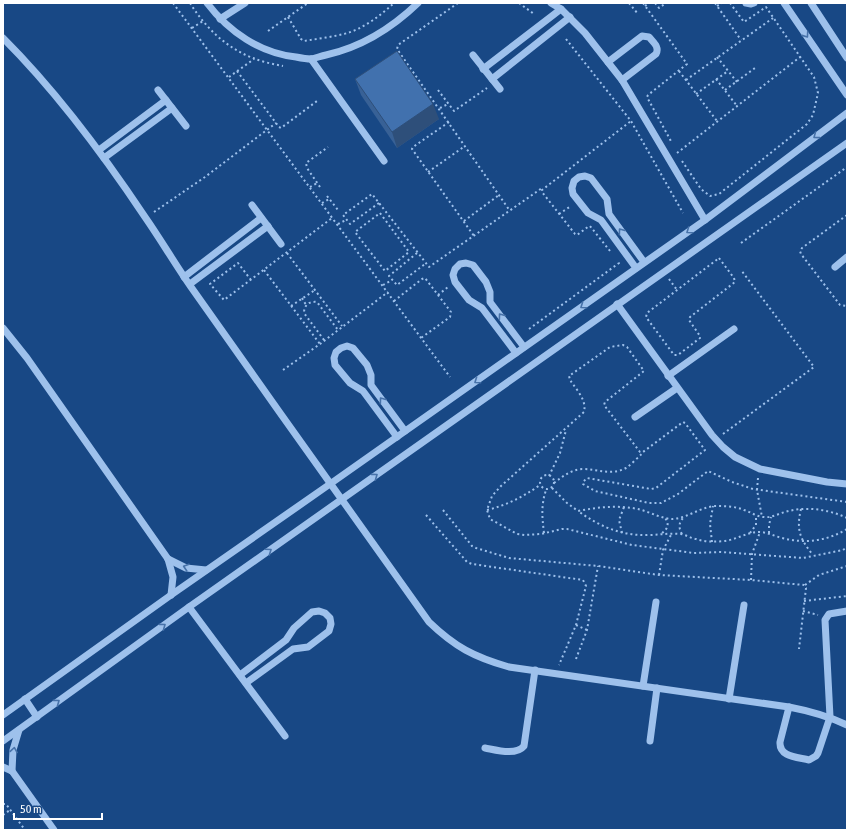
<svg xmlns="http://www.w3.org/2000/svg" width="850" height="833" font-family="'Asap Condensed',sans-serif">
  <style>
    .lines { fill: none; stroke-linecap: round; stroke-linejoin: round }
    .path { stroke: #9ec1ec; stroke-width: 2; stroke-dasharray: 2 3; stroke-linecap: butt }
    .minor { stroke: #9ec1ec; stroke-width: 7 }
    .wall { fill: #386196 }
    .shaded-wall { fill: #2e4f7a }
    .building { fill: #4171ae; stroke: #2e4f7a }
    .oneway { stroke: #4772a9 }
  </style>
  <rect width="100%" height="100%" fill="#184885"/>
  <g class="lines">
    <g class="path">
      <polyline points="173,3 450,377"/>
      <path d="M 190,3 C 205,27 226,48 253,58 C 262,62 273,64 283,66"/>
      <polyline points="458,3 398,45 397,49 510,211"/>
      <polyline points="519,3 534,14"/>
      <polyline points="629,3 638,14"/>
      <polyline points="643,3 687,64 648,95 647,97 672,143"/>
      <polyline points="655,3 659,8 666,3"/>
      <polyline points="715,3 741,40"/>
      <polyline points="645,6 649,3"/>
      <polyline points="717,6 722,3"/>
      <path d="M 288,17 L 301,39 L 304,41 C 317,39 331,37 344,34 C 363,29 380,16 394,3"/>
      <polyline points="192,28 203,21"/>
      <polyline points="268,31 308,3"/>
      <polyline points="566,39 631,121 683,213"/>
      <polyline points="717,57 737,82"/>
      <polyline points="237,71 279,127 281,128 317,101"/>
      <polyline points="679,71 717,121"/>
      <polyline points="229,77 254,59"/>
      <polyline points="716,79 737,106"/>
      <polyline points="686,80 773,18"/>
      <polyline points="438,90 454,111 487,88"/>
      <polyline points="725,90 755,68"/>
      <polyline points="696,94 728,71"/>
      <polyline points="440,108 448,104"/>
      <polyline points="449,122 413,147 412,149 474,236"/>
      <polyline points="677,153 800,57"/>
      <polyline points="682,161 701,189 710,196 719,194 807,124 813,115 818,93 814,77 766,7 744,22 730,3"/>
      <polyline points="428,172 465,146"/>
      <polyline points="310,187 317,183"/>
      <polyline points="320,187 307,168 306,163 328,147"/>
      <polyline points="327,196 338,210"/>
      <polyline points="322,203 329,199"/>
      <polyline points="379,203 350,224 343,215 372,194 429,267 542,188"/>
      <polyline points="154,212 205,177 276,123"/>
      <polygon points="380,213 409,252 385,271 355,232"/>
      <polyline points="559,214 571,206"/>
      <polyline points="847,215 802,248 800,251 801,254 840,305 847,306"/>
      <polyline points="464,221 499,195"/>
      <polyline points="338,224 346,220"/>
      <polyline points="741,243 847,167"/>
      <polyline points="610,251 590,226 589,226 577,235 575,234 542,192 542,190 631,121"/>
      <polyline points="287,253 342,326"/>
      <polyline points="417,253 389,276 397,285 425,264"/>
      <polygon points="719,258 734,278 735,282 690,317 689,320 700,336 700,338 678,355 674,355 646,317 647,313"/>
      <polyline points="264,270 320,344"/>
      <polyline points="669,279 677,290"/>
      <polyline points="251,280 238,263 210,284 224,300 332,218"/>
      <polyline points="383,285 392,280"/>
      <polyline points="438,295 448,287"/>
      <polyline points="302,298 306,305"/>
      <polyline points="394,301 422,279 425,278 451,312 450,317 421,338"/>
      <polyline points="291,306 315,290"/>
      <polyline points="529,329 619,263 618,260"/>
      <path d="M 324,340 L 304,313 C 304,305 309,301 317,302 L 338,330"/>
      <polyline points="283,370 320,344 388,292"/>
      <polyline points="723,434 814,367 741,270"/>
      <circle cx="547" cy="482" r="7"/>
      <polyline points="549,476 560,453 566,430"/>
      <polyline points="758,478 757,490 762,517"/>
      <path d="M 554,483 C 563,476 571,470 582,469 C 598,469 611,476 626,468 C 632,464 638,457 643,453"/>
      <polyline points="552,488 567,503 578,511"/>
      <path d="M 847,502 L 753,489 L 732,482 L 708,471 L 678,494 L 661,503 L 649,503 L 595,491 L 583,484 L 583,482 L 587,478 L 651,489 L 656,488 L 705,450 L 685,423 L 683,422 L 643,452 L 640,452 L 604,405 L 605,402 L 644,371 L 627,347 L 623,345 L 610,347 L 569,376 L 570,380 C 576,389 587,400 584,412 L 501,486 L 492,496 L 487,510 L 490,519 L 517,534 L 525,535 L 541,534 L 562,529 L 567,529 L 632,545 L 694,553 L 721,552 L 803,558 L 843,550 L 847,547"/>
      <path d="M 801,509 C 796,530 800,539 813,555"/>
      <polyline points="443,510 472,546 476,548 509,558 598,566 659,575 751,580 804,585 806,588 799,649"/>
      <path d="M 487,510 C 507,505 523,497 540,485"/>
      <polyline points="426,515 467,562 472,564 583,580 586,586 576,625 559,665"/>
      <path d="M 847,518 C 828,509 805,506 785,512 C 778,514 771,518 764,517 C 757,517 751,512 744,510 C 735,506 724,506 714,506 C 699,508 687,518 673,519 C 662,519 650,512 638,509 C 618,505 598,507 578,511 C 599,526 621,536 648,535 C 659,535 668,533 679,534 C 685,534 690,538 696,539 C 705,542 714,542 724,541 C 736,540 747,532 759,532 C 767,532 774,536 782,538 C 805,544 827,541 847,529"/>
      <path d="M 544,533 C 542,517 541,505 546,490"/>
      <polyline points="622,533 619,520 624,507"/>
      <path d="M 662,533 C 668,529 670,523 664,517"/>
      <polyline points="750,533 756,525 756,515"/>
      <polyline points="769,533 769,525 771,517"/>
      <path d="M 682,534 C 678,527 679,522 684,517"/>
      <polyline points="712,542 710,524 713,506"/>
      <polyline points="659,575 663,550 672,533"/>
      <polyline points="751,580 752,554 760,532"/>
      <polyline points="805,585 819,575 847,566"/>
      <polyline points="804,601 847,596"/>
      <polyline points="803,611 818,615"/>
      <polyline points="576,625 587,630"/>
      <polyline points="576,659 587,630 598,566"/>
      <polyline points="3,804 6,804 25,830"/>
      <polyline points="3,815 10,810"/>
    </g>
    <g class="minor">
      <path d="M 207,3 C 229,32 260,53 296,57 C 301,58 307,59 311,59 C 316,58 321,56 326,55 C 362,47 392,28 418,3"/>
      <polyline points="551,3 561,9 585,33 622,80 705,220"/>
      <polyline points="746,3 751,4 754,3"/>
      <polyline points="784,3 847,95"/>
      <polyline points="811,3 847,58"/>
      <polyline points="220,19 245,3"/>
      <path d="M 3,38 C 57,92 103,154 145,217 C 161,240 175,264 191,287 C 270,399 349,510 429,622 C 455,647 474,657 509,667 L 789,707 C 810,711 828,716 847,725"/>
      <polyline points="473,55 500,89"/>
      <polyline points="311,59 384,161"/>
      <path d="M 608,62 L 642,36 L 649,37 C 653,42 660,47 656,54 L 622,80"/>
      <polyline points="483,69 561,9"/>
      <polyline points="492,79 570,17"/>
      <polyline points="158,90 186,126"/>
      <polyline points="99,150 166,100"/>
      <polyline points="104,158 172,108"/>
      <polyline points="252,205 281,244"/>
      <polyline points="835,267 847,257"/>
      <polyline points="636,268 601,220 588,213 573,194 572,188 574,181 579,177 585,176 591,178 607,199 609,214 644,262"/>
      <polyline points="184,277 261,218"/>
      <polyline points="190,284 268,226"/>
      <polyline points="617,304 712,435 723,447 735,457 760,469 827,482 847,484"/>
      <polyline points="3,328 27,358 168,559 173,577 171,595"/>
      <polyline points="516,353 482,308 469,300 455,282 453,275 455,269 460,264 466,263 473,265 486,282 490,292 490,302 524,347"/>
      <polyline points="668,376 734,329"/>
      <polyline points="635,417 677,388"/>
      <polyline points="397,437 363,391 350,383 335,365 334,358 336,352 341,348 347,346 353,348 367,365 371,375 371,385 405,431"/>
      <polyline points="168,559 186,568 206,570"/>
      <polyline points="189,607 285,736"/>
      <polyline points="240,675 286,640 294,628 312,612 319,611 325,613 330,618 331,624 329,631 308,647 293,649 246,683"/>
      <polyline points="643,686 656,602"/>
      <polyline points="25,699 37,717"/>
      <polyline points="729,699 744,605"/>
      <path d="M 789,707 L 780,742 C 779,757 797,757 809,760 L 816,756 L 818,753 L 830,717 L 825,620 L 829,614 L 847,611"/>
      <polyline points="3,715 171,595 330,484 705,220 847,113"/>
      <polyline points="3,741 189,607 847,143"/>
      <polyline points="650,741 657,688"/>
      <path d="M 485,748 C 496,750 516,756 524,746 L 535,670"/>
      <polyline points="3,767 12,771 54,830"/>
      <polyline points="12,771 13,750 19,730"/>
    </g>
  </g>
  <polygon class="wall" points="355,79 439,119 397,148 361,95"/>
  <polygon class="shaded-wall" points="433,104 439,119 397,148 392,132"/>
  <polygon class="building" points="397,51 433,104 392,132 355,79"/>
  <defs><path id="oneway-chevron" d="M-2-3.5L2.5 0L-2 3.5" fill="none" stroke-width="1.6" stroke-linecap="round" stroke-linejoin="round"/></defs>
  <g class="oneway">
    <use href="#oneway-chevron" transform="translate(806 35) rotate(55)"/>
    <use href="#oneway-chevron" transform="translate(816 136) rotate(143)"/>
    <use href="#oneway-chevron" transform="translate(621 231) rotate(-126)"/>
    <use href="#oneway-chevron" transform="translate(689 231) rotate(145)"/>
    <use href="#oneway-chevron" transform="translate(583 306) rotate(145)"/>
    <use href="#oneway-chevron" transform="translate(501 316) rotate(-126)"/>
    <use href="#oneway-chevron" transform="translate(477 381) rotate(145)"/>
    <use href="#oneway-chevron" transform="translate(382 400) rotate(-126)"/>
    <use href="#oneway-chevron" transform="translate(375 476) rotate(-36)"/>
    <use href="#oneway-chevron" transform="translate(269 551) rotate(-35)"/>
    <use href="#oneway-chevron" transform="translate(186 567) rotate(-162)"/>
    <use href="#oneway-chevron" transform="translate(163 626) rotate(-36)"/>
    <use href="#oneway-chevron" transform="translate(57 702) rotate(-36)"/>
    <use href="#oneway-chevron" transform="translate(14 750) rotate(-81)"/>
  </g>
  <rect width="850" height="833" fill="none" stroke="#ffffff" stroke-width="8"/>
  <path d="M14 813v6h88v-6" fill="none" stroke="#ffffff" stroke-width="2"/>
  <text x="20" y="813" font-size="12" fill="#ffffff" stroke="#184885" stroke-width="3" paint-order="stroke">50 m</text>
</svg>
